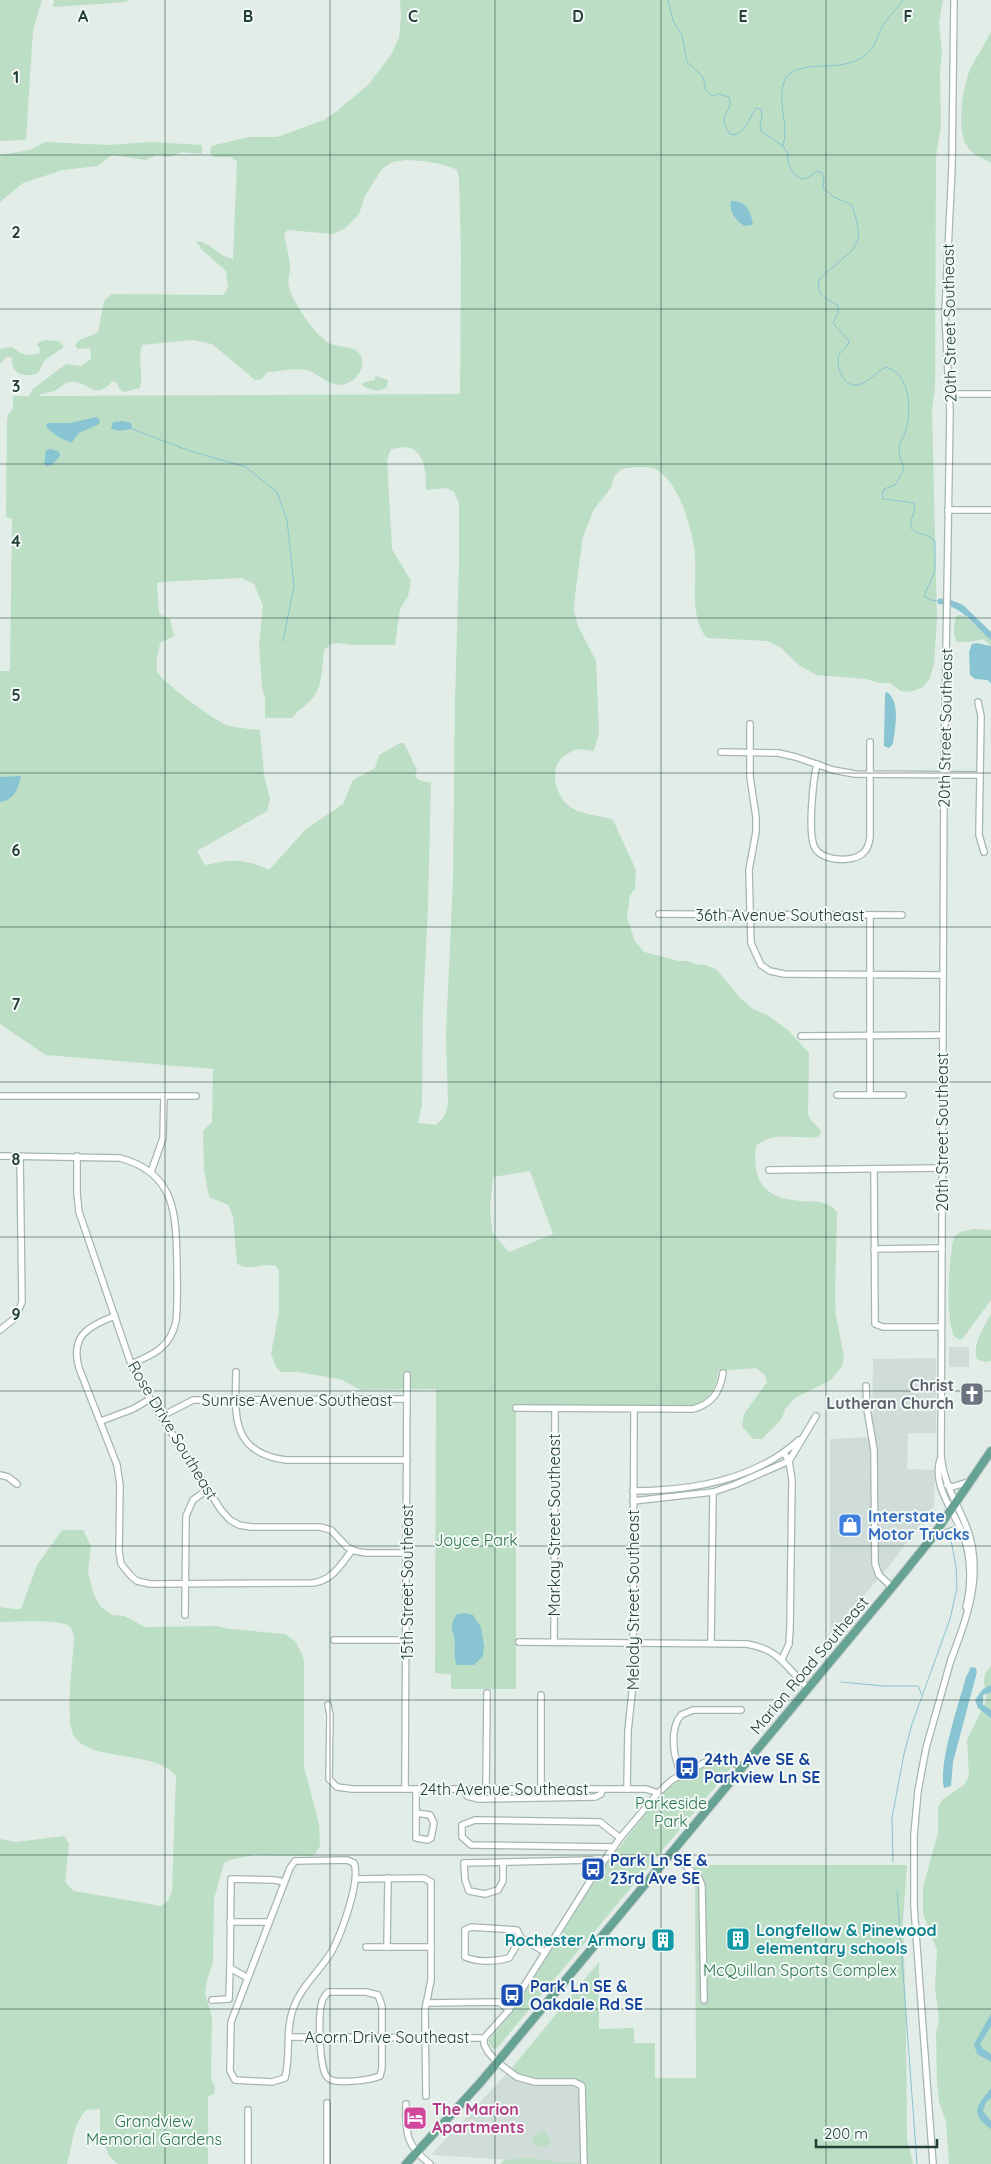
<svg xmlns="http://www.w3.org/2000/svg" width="991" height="2164" font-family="Quicksand,sans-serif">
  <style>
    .built { fill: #d0dcd7 }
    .green { fill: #bbdec5; fill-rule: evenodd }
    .water { fill: #89c4d2 }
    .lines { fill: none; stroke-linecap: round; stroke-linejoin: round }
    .stream { stroke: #89c4d2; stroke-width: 1 }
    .minor-casing { stroke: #a5b5af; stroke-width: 8 }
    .major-casing { stroke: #c1c9c7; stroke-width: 10 }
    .minor { stroke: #fff; stroke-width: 5.5 }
    .major { stroke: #66a395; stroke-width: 8 }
    .grid { fill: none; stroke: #223e37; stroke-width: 1; stroke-opacity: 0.55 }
    .labels { text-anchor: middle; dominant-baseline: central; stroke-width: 4; stroke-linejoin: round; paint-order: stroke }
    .street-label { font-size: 16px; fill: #223e37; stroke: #f3f9f6 }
    .worship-label { font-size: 16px; font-weight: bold; fill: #5b616d; stroke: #f3f9f6; text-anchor: end }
    .shop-label { font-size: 16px; font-weight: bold; fill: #366cbe; stroke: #f3f9f6; text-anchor: start }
    .park-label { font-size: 16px; fill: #2b754b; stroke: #f3f9f6 }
    .transit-label { font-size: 16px; font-weight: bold; fill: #164399; stroke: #f3f9f6; text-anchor: start }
    .culture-label { font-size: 16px; font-weight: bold; fill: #0d838f; stroke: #f3f9f6; text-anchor: start }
    .hotel-label { font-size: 16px; font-weight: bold; fill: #b23c85; stroke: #f3f9f6; text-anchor: start }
    .grid-label { font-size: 16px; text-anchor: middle; font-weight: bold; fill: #223e37; stroke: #f3f9f6; stroke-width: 4; stroke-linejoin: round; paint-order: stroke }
  </style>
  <rect width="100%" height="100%" fill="#e2ede8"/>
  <g class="built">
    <rect x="949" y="1347" width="20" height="20"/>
    <polygon points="936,1358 936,1433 908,1433 907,1469 935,1470 934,1506 890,1565 830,1635 830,1439 872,1437 873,1359"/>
    <polygon points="511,2069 538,2080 580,2080 580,2163 555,2163 431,2155"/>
  </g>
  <g class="green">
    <polygon points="0,0 42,0 33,30 26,140 0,141"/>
    <polygon points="54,0 129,0 126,2 53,7"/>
    <path d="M 400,0 L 943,0 L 939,23 L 942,53 L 940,73 L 941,125 L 936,157 L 935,389 L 932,411 L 937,619 L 934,664 L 930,678 L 923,687 L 910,692 L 901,691 L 890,683 L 879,683 L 866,679 L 817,675 L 800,666 L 780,647 L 767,641 L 707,638 C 687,616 699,574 694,547 C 690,523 680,487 659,471 C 650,465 632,467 622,469 L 615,475 L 610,489 L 594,509 L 583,536 L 575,595 L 574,611 L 578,626 L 596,661 L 599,733 L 594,751 L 576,749 C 571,752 564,755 560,760 C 550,773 556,795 569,806 C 580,815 600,815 613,820 L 636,870 L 635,889 L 630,895 L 627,918 L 635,941 L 644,952 L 679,961 L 687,961 L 695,964 L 706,965 L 717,970 L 740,998 L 753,1009 L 767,1015 L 788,1030 L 809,1053 L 808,1114 C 810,1123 819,1124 821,1133 L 818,1137 C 796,1140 774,1130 756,1146 C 752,1182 764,1199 802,1201 C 816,1202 827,1200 837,1212 L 835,1300 L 836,1316 L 844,1357 L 842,1366 L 831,1380 L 795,1398 L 786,1408 L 781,1420 L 762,1439 L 753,1439 L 742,1426 L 744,1414 L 767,1382 L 765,1375 L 756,1368 L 718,1371 C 717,1388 710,1398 694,1405 L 516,1405 L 516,1689 L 451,1689 L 451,1674 L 435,1673 L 436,1389 L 361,1390 L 340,1379 L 298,1372 L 281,1372 L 276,1367 L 271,1354 L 279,1311 L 279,1271 L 276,1266 C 263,1262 245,1273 237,1263 L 233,1216 L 228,1205 L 209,1197 L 204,1170 L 203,1131 L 212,1122 L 213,1069 L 46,1055 L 0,1024 L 0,671 L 10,671 L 12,519 L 6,517 L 7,423 L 8,414 L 13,409 L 13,396 L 29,396 L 33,389 L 66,364 L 81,366 L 91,359 L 90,348 L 78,349 L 75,346 C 78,337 90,338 98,332 L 104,301 L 111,294 L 223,295 L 228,288 L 226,271 L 202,250 L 196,241 C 211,242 219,257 233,259 L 237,161 L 231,157 L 213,157 L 210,152 L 211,146 L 249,137 L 277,137 L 324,120 L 337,111 L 368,85 L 391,55 L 399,38 L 401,16 ZM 407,160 C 425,161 441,162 457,170 L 459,178 L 461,258 L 460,394 L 39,396 C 43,392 48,393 54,391 C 61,388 62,383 71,382 C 91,381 92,402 113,381 L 117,383 L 119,388 L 124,392 L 140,388 C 144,373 137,360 142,345 L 192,340 L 212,344 L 255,380 L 262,379 L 267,372 C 281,372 299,366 312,372 C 322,377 328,384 339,385 C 353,385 367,369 361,356 C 356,345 340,348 331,344 C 316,337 293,303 289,287 C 287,281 290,275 290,268 C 290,257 286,246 284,234 L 288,230 L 333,234 L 344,229 L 359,214 L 365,196 L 382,169 L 392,162 ZM 406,447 C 426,450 426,474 426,490 L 447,488 L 454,492 L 459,503 L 459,562 L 455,700 L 453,880 L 446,1033 L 448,1104 L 444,1117 L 436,1125 L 418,1123 L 422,1104 L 423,1008 L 428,906 L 431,783 L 419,780 L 415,776 L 417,770 L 404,743 L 400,743 L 379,755 L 375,768 L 353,780 L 343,804 L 306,829 L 269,870 C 244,858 232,859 205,865 L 197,851 L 267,811 L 270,799 L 264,775 L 260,730 C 250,729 239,728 229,726 C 216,722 165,684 158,673 C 154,665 159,651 160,643 L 174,636 L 170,619 L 159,614 L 157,583 L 160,582 L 242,578 L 254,584 L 263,606 L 259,644 L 262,688 L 265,696 L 265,718 L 292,718 C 299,709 306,706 312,699 C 323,687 322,665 324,650 L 331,644 L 337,643 L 353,645 L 395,645 L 400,609 L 408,596 L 411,581 L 392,549 L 387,460 L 391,449 ZM 530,1171 L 553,1234 L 509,1252 L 492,1232 L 490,1207 L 493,1177 Z"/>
    <path d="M 991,31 L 991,163 C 985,159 976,156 971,151 C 955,137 962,91 969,72 C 975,58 985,45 991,31 Z"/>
    <polygon points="45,142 108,145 150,142 202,145 202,154 182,152 169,157 157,155 146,160 112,155 98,166 63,170 23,183 0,202 0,155 30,150"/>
    <path d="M 45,340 L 59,341 L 64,347 L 45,360 L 38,373 C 31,376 19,377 14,369 C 12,366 13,361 11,357 L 6,357 L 0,364 L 0,349 L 11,347 C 21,353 27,358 39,353 L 40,349 L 37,345 L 39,342 Z"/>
    <path d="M 376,376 L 388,380 L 387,387 C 379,393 371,390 363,386 L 362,383 L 374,380 Z"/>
    <path d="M 959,615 L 965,616 L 985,635 L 991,630 L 991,646 L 983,639 L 970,642 L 957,642 C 952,633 954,625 956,616 Z"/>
    <path d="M 974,1229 L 991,1230 L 991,1300 L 963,1338 L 960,1340 L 954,1336 C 945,1317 949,1257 954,1237 L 960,1232 Z"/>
    <path d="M 991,1314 L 991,1361 L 984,1362 L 977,1359 C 972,1344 984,1327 991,1314 Z"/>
    <path d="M 62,1530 L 83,1530 L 91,1546 L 88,1572 L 93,1592 L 100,1606 L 112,1615 L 124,1616 L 145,1627 L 216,1626 L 230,1629 L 285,1634 L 295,1641 L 303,1656 L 304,1662 L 304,1767 L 319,1824 L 320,1846 L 315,1854 L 311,1856 L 254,1855 L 229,1860 L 224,1863 L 214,1899 L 213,1963 L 207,1979 L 205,1993 L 212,2017 L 211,2078 L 215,2087 L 214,2094 L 208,2097 L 208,2164 L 118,2164 L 109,2156 L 100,2130 L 100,2109 L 86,2110 C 72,2126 73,2145 67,2164 L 0,2164 L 0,1839 L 16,1842 L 64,1836 L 69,1844 L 65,1882 L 74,1891 L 161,1906 L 168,1901 L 172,1891 L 176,1776 C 155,1748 82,1764 72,1731 C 66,1711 73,1661 74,1638 C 73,1633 73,1628 67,1625 C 56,1619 14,1622 0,1622 L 0,1607 L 13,1609 L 21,1609 L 37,1565 Z"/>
    <polygon points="991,1666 991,2164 949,2164 946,2122 939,2102 937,2083 936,2033 939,2019 935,1987 937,1950 923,1913 923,1887 938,1833 938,1807 943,1799 964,1785 969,1776 967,1740 987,1699 984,1683 985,1674"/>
    <polygon points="717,1760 731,1765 731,1768 497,2048 493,2049 488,2041 512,2013 601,1871 661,1794 682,1778"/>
    <path d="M 695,1865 L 907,1865 L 903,1920 L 906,2019 L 907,2139 L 913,2164 L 501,2164 L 504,2160 L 529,2158 L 566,2163 L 580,2163 L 580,2080 C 556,2080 530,2084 511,2069 L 599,1962 L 599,2029 L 634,2028 L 634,2043 L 655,2043 L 655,2078 L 696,2078 Z"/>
    <polygon points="545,2131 551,2144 544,2147 535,2144 532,2137"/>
  </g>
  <g class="water">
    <path d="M 731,201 C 746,200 751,212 753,225 L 744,226 C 736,220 729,213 731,201 Z"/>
    <path d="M 96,417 L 100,420 L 99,424 L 79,433 L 72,442 C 65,442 49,432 46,425 L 48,423 L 70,423 Z"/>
    <polygon points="123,421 131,423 132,429 119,431 111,429 113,422"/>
    <polygon points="51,449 59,452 60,456 52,465 47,466 44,464 46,450"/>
    <path d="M 946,598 L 963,605 L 991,632 L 991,640 C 974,626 961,604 938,604 L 938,599 Z"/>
    <polygon points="976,643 991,646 991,684 988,680 975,679 970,675 969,652 972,644"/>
    <path d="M 887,692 C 901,702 895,729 893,744 L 889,748 L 884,746 L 884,743 L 885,694 Z"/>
    <path d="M 21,776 C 18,788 15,800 0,802 L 0,777 Z"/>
    <path d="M 465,1613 L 473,1615 L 481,1627 L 484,1646 L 483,1656 L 474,1665 L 457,1665 C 453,1657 455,1653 455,1645 C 455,1631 447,1628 457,1614 Z"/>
    <path d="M 971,1667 L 976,1668 L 977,1672 L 953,1762 L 951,1786 L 944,1788 C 938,1764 959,1703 966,1677 Z"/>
    <polygon points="991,1685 991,1692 983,1695 983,1705 991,1710 991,1718 978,1708 975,1700 983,1689"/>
    <polygon points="991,2014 991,2026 980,2044 983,2049 991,2054 991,2062 977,2054 974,2044"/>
    <path d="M 991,2088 L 991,2098 L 986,2102 L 983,2111 L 991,2121 L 991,2129 C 968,2112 978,2105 991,2088 Z"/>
  </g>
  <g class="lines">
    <g class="stream">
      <path d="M 668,0 L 673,21 L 682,35 L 687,62 L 703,77 L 706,90 L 712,96 L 719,94 L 729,97 C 734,114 715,114 730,134 L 735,135 L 744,129 L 756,108 L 761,109 C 764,117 758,123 761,131 L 783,146 L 787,152 L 789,166 L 793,173 L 801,179 L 807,178 L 818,171 L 821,172 L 824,178 L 823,188 L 834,197 L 852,205 L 857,222 L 859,237 L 853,250 L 820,278 C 814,295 826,298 838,306 L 838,313 L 833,323 L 849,341 C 848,349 837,351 838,360 C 838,374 847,391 863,383 C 872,379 877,371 886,367 C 911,374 912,412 905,433 C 903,439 898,445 899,451 C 899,457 903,464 904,470 L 895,485 L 884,489 L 882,496 L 883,499 L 914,503 C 917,512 909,519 911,528 C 917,536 928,532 935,541 L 935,571 L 924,596 L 931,600 L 938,601"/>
      <path d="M 783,145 C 790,122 774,97 787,76 C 803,60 836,71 857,60 C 878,50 874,39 884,24 C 889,15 898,9 903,0"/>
      <polyline points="132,429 190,451 246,467 277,492 287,520 294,586 283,641"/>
      <polyline points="841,1682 884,1686 918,1686 922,1695"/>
      <polyline points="893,1862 892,1818 904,1754 912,1724 950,1619 957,1588 956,1566 951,1540"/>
      <polyline points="897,1891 917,2164"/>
    </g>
    <g class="minor-casing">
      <g id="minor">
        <polyline points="950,394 991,394"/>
        <polyline points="948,510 991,510"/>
        <polyline points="978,702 981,716 979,835 984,852"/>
        <polyline points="750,724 750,777 756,817 756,832 749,870 751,943 761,965 770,971 784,974 943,975"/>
        <polyline points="721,752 778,753 796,757 833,770 855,774 980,775"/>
        <path d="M 817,764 C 813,780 808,831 814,846 C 820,861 851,863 862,854 C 868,849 869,844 870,837 L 870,742"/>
        <polyline points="659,914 902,915"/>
        <polyline points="870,915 870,1095"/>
        <polyline points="801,1036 942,1035"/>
        <polyline points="837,1095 903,1095"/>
        <polyline points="0,1096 196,1096"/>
        <path d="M 0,1156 L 120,1158 C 176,1173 176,1214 177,1264 C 177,1283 178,1303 176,1321 C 171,1347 153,1355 131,1364"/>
        <polyline points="77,1156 77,1193 79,1212 131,1364 150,1399 221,1510 230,1520 239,1525 251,1527 320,1527 331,1530 347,1547 355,1551 366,1553 407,1553"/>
        <polyline points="874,1169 875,1324 883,1327 941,1327"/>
        <polyline points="769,1170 942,1168"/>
        <polyline points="151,1172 163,1138 164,1096"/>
        <polyline points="874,1249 942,1248"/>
        <path d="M 115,1316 C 88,1326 70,1336 79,1368 L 117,1465 L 120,1485 L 119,1551 L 121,1564 L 132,1577 L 137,1581 L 150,1584 L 312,1583 C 332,1581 341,1565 352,1550"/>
        <polyline points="0,1330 15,1318 22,1302 20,1156"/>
        <path d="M 236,1372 C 235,1416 231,1453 286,1460 L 407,1460"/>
        <polyline points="866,1386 867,1409 874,1450 875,1564 879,1575 892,1587"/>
        <path d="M 516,1408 L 693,1409 C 712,1404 720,1392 723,1373"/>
        <polyline points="162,1416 193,1400 407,1399"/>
        <polyline points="101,1421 133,1409 150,1399"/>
        <path d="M 940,1460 C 932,1487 955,1512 964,1537 C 971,1558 972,1585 966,1607"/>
        <polyline points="0,1475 8,1477 17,1484"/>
        <polyline points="947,1485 952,1487 971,1481"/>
        <path d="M 633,1491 C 691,1491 755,1480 799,1440"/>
        <polyline points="633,1501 713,1492 734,1485 789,1461 816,1416"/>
        <polyline points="932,1538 954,1530 963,1534"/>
        <polyline points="185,1615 186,1516 193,1500 208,1489"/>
        <polyline points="334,1640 406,1640"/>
        <path d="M 519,1642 L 747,1644 C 781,1650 785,1667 808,1688"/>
        <polyline points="554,1642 555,1409"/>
        <polyline points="711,1643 713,1492"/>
        <polyline points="782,1659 789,1644 790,1628 792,1480 789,1461 784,1453"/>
        <path d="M 951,1660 C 968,1614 985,1571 965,1523 C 955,1500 943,1481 941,1455 L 944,775 L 950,412 L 945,313 L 952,167 L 954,0"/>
        <polyline points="541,1695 541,1793"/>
        <polyline points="328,1705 330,1715 329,1779 337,1787 352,1789 646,1789 658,1793"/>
        <path d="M 682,1774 C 673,1759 669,1729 681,1715 L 693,1710 L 741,1710"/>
        <polyline points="405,1789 407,1375"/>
        <polyline points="416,1789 416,1838 428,1840 431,1838 434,1823 430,1815 416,1813"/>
        <polyline points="464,1789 467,1796 479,1799 595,1797 601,1794 602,1790"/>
        <polyline points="486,1789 487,1693"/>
        <polyline points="627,1789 628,1731 633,1683 634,1409"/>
        <polyline points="614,1847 471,1845 462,1837 462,1825 475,1820 600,1822 620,1838"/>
        <polyline points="671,1852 699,1878 702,1886 704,2000"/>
        <path d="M 347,1860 L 354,1863 C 361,1881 341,1934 332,1951 C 320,1971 301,1986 293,2009 C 285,2031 291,2055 285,2078 L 272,2082 L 235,2080 L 230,2071 L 231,2022 L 290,1868 L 295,1861 Z"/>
        <polyline points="503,1862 503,1881 498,1890 485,1894 469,1891 465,1880 464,1863 591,1860 602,1865"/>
        <polyline points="357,1879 424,1878 431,1882 431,1980 425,2010 426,2096"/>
        <polyline points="230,1922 269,1922"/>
        <path d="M 521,1938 L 509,1958 C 494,1962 480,1963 465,1957 L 465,1930 L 471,1927 L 517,1930 L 521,1938 L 545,1952"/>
        <polyline points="366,1947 431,1947"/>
        <polyline points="387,1947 388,1878"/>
        <polyline points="248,1978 230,1968 231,1879 275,1880 284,1882"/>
        <path d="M 328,1992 L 366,1992 L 378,1995 L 382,2006 L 382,2068 L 380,2076 C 371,2080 336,2085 328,2078 C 319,2071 318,2014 322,2002 C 322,1999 326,1995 328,1992 Z"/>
        <polyline points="212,2000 229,1999 230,1968"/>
        <polyline points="426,2003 499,2002 509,2010"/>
        <polyline points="289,2037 484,2038"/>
        <path d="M 406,2104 C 406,2134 405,2144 430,2164"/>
        <polyline points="248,2110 248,2164"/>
        <polyline points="327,2164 327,2103"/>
        <polyline points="584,2164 582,2086 574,2082 535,2082 517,2077 497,2062 488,2052 484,2044 484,2038 509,2010 592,1878 620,1838 658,1793 672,1780 713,1758 726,1758 742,1768"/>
        <polyline points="933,2164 914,1906 914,1835 918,1791 926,1748 952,1656"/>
      </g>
    </g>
    <g class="major-casing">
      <polyline id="major" points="406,2164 480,2083 903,1574 931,1539 991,1451"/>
    </g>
    <use href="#minor" class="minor"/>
    <use href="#major" class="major"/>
  </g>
  <path class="grid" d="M 165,0 L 165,2164M 330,0 L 330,2164M 495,0 L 495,2164M 661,0 L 661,2164M 826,0 L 826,2164M 0,155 L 991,155M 0,309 L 991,309M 0,464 L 991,464M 0,618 L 991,618M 0,773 L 991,773M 0,927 L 991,927M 0,1082 L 991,1082M 0,1237 L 991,1237M 0,1391 L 991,1391M 0,1546 L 991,1546M 0,1700 L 991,1700M 0,1855 L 991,1855M 0,2009 L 991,2009"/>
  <defs>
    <g id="church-square" transform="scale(1.25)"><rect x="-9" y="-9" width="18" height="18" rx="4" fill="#6b7280" stroke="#f3f9f6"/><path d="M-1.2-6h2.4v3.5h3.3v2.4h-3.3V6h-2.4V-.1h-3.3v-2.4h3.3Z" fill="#fff"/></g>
    <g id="shop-square" transform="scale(1.25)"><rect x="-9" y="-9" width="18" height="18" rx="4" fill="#3f7fe0" stroke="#f3f9f6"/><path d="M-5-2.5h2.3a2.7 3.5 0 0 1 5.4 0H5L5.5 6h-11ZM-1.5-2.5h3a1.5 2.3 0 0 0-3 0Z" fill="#fff"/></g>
    <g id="bus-square" transform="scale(1.25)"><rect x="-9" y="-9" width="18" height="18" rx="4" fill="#1a4fb4" stroke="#f3f9f6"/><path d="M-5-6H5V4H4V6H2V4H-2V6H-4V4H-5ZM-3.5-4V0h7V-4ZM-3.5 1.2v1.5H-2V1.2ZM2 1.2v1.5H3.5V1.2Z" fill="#fff"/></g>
    <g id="building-square" transform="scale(1.25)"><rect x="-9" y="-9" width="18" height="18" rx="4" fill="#0f9aa8" stroke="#f3f9f6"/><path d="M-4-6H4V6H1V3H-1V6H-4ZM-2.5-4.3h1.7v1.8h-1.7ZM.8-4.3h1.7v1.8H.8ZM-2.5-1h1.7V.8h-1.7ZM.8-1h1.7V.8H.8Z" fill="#fff"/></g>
    <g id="hotel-square" transform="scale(1.25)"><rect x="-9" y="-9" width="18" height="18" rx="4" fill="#d1479c" stroke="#f3f9f6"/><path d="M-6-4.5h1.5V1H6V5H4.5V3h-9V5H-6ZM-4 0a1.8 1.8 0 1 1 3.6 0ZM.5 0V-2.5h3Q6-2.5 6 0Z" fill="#fff"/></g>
  </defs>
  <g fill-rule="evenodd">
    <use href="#church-square" x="972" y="1394"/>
    <use href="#shop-square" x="850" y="1525"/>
    <use href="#bus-square" x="687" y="1768"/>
    <use href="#bus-square" x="593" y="1869"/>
    <use href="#building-square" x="738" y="1939"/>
    <use href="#building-square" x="663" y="1940"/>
    <use href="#bus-square" x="512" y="1995"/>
    <use href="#hotel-square" x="415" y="2118"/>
  </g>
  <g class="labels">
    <g class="street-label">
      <text transform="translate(949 323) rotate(-91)">20th Street Southeast</text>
      <text transform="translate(945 728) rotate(-89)">20th Street Southeast</text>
      <text x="780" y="915">36th Avenue Southeast</text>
      <text transform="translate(942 1132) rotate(-90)">20th Street Southeast</text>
      <text x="297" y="1400">Sunrise Avenue Southeast</text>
      <text transform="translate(173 1430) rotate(59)">Rose Drive Southeast</text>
      <text transform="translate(554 1525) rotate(-90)">Markay Street Southeast</text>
      <text transform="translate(407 1582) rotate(-90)">15th Street Southeast</text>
      <text transform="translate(633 1600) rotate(-90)">Melody Street Southeast</text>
      <text transform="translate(809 1665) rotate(-50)">Marion Road Southeast</text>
      <text x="504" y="1789">24th Avenue Southeast</text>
      <text x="387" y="2037">Acorn Drive Southeast</text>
    </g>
    <g class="worship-label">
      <text x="954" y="1385">Christ<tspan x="954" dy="18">Lutheran Church</tspan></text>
    </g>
    <g class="shop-label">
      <text x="868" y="1516">Interstate<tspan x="868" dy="18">Motor Trucks</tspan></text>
    </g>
    <g class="park-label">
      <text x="476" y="1540">Joyce Park</text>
      <text x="671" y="1803">Parkeside<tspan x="671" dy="18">Park</tspan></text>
      <text x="800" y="1970">McQuillan Sports Complex</text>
      <text x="154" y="2121">Grandview<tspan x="154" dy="18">Memorial Gardens</tspan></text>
    </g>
    <g class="transit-label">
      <text x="704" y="1759">24th Ave SE &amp;<tspan x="704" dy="18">Parkview Ln SE</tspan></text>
      <text x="610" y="1860">Park Ln SE &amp;<tspan x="610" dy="18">23rd Ave SE</tspan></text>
      <text x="530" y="1986">Park Ln SE &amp;<tspan x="530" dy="18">Oakdale Rd SE</tspan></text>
    </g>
    <g class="culture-label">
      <text x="756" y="1930">Longfellow &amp; Pinewood<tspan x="756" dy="18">elementary schools</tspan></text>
      <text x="646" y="1940" text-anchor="end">Rochester Armory</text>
    </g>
    <g class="hotel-label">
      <text x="432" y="2109">The Marion<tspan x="432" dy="18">Apartments</tspan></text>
    </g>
  </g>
  <g class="grid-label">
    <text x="83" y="22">A</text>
    <text x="248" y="22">B</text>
    <text x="413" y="22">C</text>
    <text x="578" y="22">D</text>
    <text x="743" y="22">E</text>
    <text x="908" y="22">F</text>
    <text x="16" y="83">1</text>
    <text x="16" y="238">2</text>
    <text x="16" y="392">3</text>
    <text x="16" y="547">4</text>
    <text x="16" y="701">5</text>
    <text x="16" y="856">6</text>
    <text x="16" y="1010">7</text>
    <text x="16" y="1165">8</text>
    <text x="16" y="1320">9</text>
  </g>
  <path d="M816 2139v8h121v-8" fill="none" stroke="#223e37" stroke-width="2.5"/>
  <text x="824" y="2139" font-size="15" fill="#223e37" stroke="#f3f9f6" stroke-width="4" paint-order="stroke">200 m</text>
</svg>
